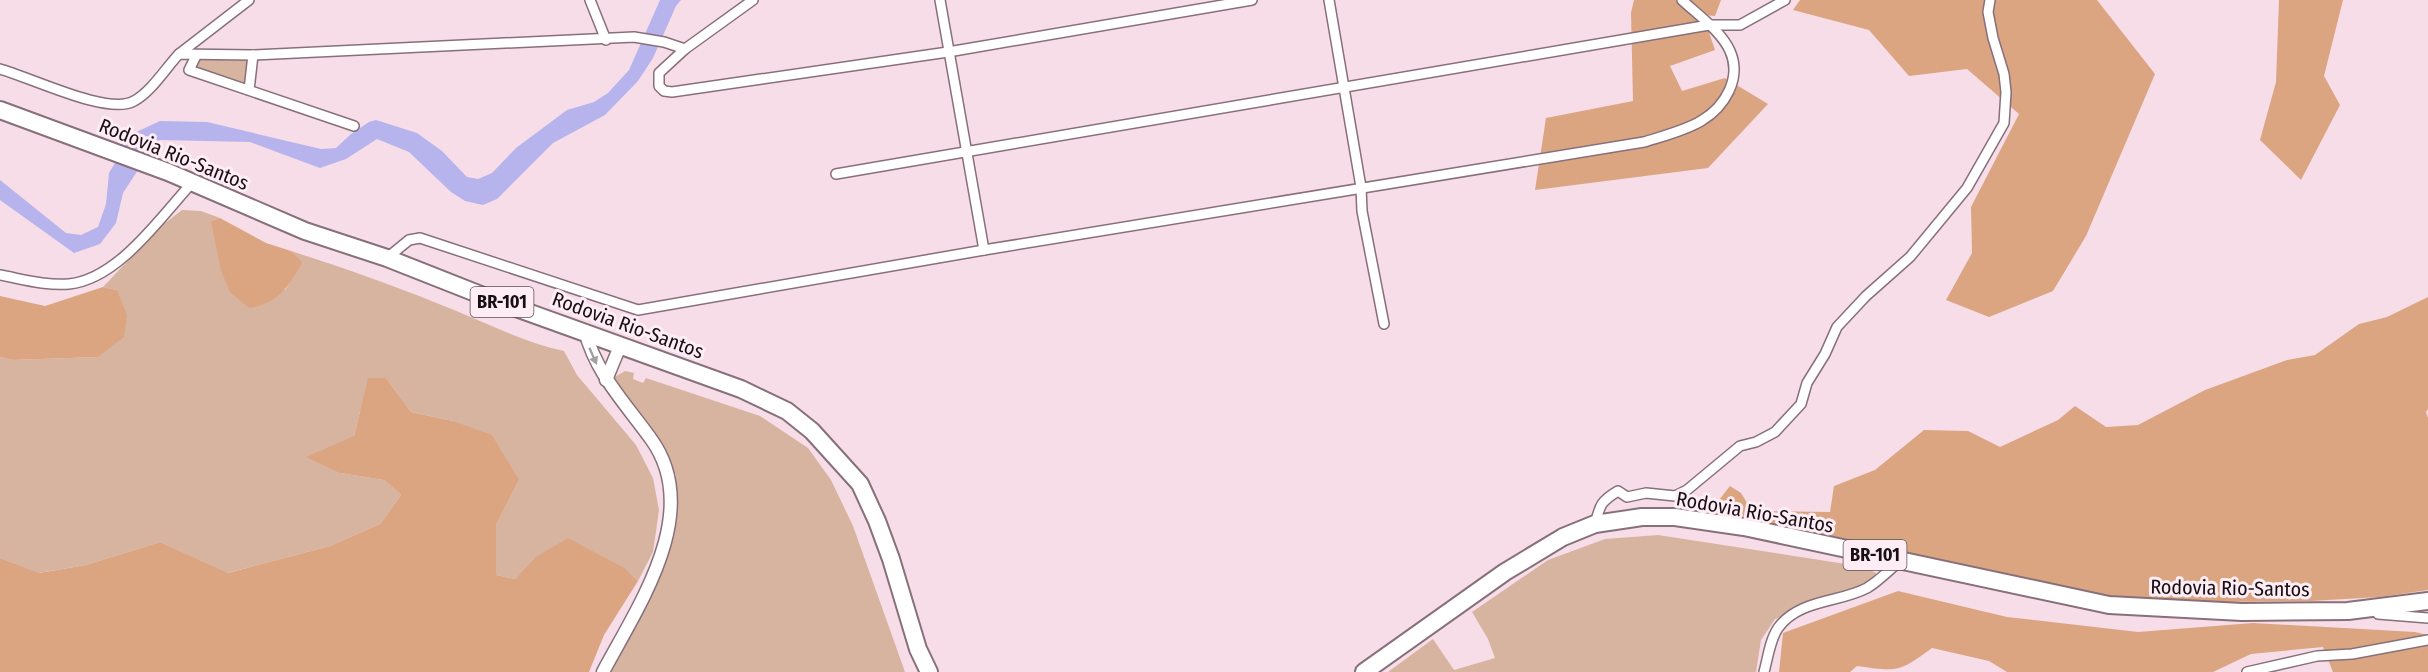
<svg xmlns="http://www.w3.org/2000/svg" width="2428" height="672" font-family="'Fira Sans Condensed',sans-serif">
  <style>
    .green { fill: #d7b49f }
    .forest { fill: #dca582 }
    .water { fill: #b7b3ed }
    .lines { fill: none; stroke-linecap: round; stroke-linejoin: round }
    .street-casing { stroke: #87707a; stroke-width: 12 }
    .secondary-casing { stroke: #87707a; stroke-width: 15 }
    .highway-casing { stroke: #87707a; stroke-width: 20 }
    .street { stroke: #fff; stroke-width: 9 }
    .secondary { stroke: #fff; stroke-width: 12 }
    .highway { stroke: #fff; stroke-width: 16 }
    .oneway { fill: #a29fa1 }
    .labels { text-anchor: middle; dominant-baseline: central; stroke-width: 6; stroke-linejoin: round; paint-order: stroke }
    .shield { fill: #feedf4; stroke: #5c5256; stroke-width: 1.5 }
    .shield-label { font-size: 18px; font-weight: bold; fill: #170f13 }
    .street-label { font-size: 20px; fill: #170f13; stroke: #feedf4 }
  </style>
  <rect width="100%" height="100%" fill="#f7dde8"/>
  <g class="green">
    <polygon points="197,58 251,58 247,87 192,69"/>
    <path d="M 182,210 L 201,211 L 220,218 L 211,221 L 285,290 L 303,262 L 291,251 C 341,267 390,284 439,304 C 481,320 519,341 564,351 L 577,375 L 636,445 L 653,478 L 659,510 L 653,552 L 638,581 L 626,569 L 534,558 L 515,579 L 496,575 L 496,525 L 519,480 L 453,421 L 411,412 L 386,378 L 360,411 L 354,436 L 340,473 L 384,480 L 401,495 L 380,524 L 330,546 L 227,573 L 160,542 L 86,565 L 38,573 L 0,558 L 0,357 L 14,360 L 98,357 L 117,290 L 103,287 L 160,227 Z"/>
    <polygon points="625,371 634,373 633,379 643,383 646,378 760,416 808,448 831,480 853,526 905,672 605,672 652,585 674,533 676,475 611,379"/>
    <polygon points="1658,535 1865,567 1876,573 1873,581 1850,592 1775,619 1761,640 1756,672 1388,672 1433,639 1454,670 1495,658 1488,639 1472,612 1548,560 1605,539"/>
  </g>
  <g class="forest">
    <polygon points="1634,0 1721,0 1715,16 1703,15 1715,50 1670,66 1682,91 1725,78 1768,104 1708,168 1535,190 1546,118 1633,101 1631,13"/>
    <polygon points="1800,0 2097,0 2155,74 2086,236 2053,291 1989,317 1946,300 1972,253 1971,207 2019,114 1967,69 1909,76 1869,30 1793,10"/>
    <polygon points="2279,0 2343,0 2324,76 2340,105 2301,180 2260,140 2276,82"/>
    <path d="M 220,218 L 266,243 L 291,251 L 303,262 C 289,286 278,304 249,308 L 230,292 L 221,271 L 211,221 Z"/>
    <polygon points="103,287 117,290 127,315 124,337 98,357 13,360 0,357 0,296 45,306"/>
    <polygon points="2428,297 2428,409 2426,412 2428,418 2428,590 2380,597 2311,601 2217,602 2114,598 1730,521 1719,510 1719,500 1730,486 1741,493 1752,511 1830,512 1834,486 1875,470 1924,430 1968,431 2000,447 2058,420 2075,406 2106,427 2138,425 2205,390 2287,360 2315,355 2359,324 2387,317"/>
    <polygon points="368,378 386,378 411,412 453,421 492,435 519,480 496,525 496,575 515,579 534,558 568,538 626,569 638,581 604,635 589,672 0,672 0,558 39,573 86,565 160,542 228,573 330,546 380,524 401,495 384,480 340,473 306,457 354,436"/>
    <path d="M 1898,591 L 2007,617 L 2138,632 L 2253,623 L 2415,632 L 2428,635 L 2428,672 L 2333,672 L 2323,647 L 2251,654 L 2213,672 L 2007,672 L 1989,661 L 1932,648 C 1899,672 1899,672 1857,666 L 1850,672 L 1779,672 L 1783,633 Z"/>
  </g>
  <polygon class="water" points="660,0 681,0 676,6 653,58 638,81 605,115 553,143 497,199 483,205 465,201 451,192 409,152 377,139 346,159 320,168 250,142 160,140 153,147 123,193 116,223 100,244 74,253 0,200 0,180 66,233 81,235 98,227 106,204 109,173 132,134 160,121 207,122 321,149 336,148 351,134 369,122 376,120 417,133 442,151 467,177 478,179 492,173 516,148 567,110 594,102 608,93 629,70"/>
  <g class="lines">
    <g class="street-casing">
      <g id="street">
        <polyline points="590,0 606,40"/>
        <polyline points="940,0 984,250"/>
        <polyline points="1329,0 1361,187 1362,211 1384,324"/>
        <polyline points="685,49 659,73 659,86 664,91 672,92 948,52 1252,0"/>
        <polyline points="179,54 249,0"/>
        <polyline points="196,56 189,70 354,126"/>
        <path d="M 0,69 C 30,77 108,116 134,101 C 151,92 165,69 179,54 L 253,55 L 634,37 L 664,42 L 685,49 L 753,0"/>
        <polyline points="249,90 253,55"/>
        <polyline points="836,174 1709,25 1740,25 1785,0"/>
        <path d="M 387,258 L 409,240 L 420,238 L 638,310 L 984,250 L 1644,142 C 1663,136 1684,131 1701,121 C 1725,107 1742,78 1730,51 C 1721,31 1698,15 1682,0"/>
        <path d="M 0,275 C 22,279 46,286 69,284 C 118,279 160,218 191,184"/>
        <path d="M 1595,524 C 1600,505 1601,501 1618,491 L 1627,497 L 1646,493 L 1675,496 L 1687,490 L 1740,446 L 1756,442 L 1775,432 L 1801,404 L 1807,383 L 1825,354 L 1837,327 L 1866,296 L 1910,257 L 1967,188 L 2004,123 L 2006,92 L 2004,74 L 1993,38 L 1988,12 L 1990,0"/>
        <polyline points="2378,614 2428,618"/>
        <path d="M 1764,672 C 1768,657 1770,640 1778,628 C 1799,599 1839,603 1867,588 C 1879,581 1889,570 1900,561"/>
        <polyline points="2247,672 2317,656 2352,654 2428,640"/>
      </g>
    </g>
    <g class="secondary-casing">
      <g id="secondary">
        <path d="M 585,331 C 596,374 626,404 651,439 C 704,512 638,606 603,672"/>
        <polyline points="606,380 620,346"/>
      </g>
    </g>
    <g class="highway-casing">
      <g id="highway">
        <polyline points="0,110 168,172 305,231 387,258 491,299 741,389 787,411 812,431 860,484 877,521 891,559 918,649 929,672"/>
        <polyline points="1364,672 1505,572 1563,537 1595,524 1642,517 1675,517 1744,527 2109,605 2242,612 2348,611 2428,601"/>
      </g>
    </g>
    <use href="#street" class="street"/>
    <use href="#secondary" class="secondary"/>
    <use href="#highway" class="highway"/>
  </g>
  <defs><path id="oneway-solid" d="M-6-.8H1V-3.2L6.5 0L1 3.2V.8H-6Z" transform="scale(1.5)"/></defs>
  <use class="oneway" href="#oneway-solid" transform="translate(593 356) rotate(66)"/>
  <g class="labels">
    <g class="shield">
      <rect x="470.5" y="287" width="63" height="30" rx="4.5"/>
      <rect x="1843.5" y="540" width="63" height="30" rx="4.5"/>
    </g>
    <g class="shield-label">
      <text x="502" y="302">BR-101</text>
      <text x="1875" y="555">BR-101</text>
    </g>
    <g class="street-label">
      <text transform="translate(174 154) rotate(22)">Rodovia Rio-Santos</text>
      <text transform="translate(628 325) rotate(20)">Rodovia Rio-Santos</text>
      <text transform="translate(1755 512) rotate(10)">Rodovia Rio-Santos</text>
      <text transform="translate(2230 588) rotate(1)">Rodovia Rio-Santos</text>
    </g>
  </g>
</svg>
